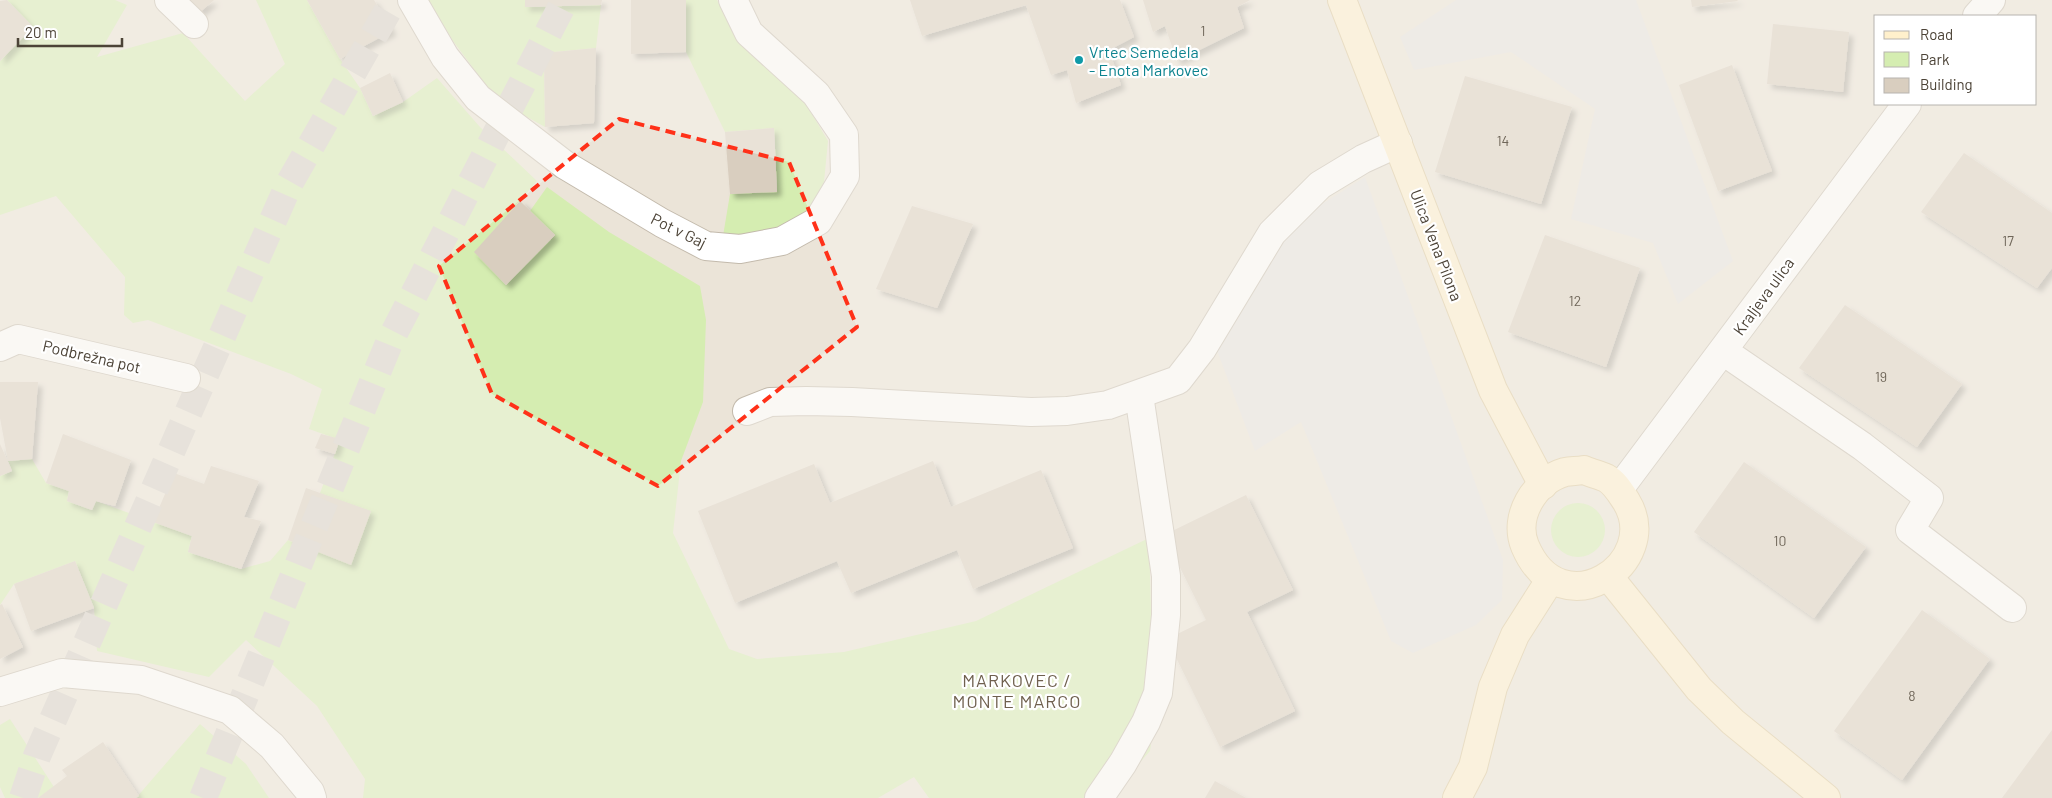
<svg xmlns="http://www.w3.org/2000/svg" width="2052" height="798" font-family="Barlow,sans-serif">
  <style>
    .residential { fill: #ebe4d8; fill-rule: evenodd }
    .green { fill: #d5edb1 }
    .parking { fill: #e5e2df }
    .building { fill: #d9cebf; filter: url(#shadow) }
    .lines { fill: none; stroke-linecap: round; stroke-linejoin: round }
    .highway-tunnel { stroke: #d4cfc7; stroke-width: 28; stroke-dasharray: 28 14; stroke-linecap: butt }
    .street-casing { stroke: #c3baac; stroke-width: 30 }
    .secondary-casing { stroke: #dac597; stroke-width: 30 }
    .street { stroke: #fff; stroke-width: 28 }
    .secondary { stroke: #fff0cc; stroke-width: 28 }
    .marked { fill: none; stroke: #ff3119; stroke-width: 4; stroke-dasharray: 10 6; stroke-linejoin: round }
    .culture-dot { fill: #0f9aa8; stroke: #fff; stroke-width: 2 }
    .labels { text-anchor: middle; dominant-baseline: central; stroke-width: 4.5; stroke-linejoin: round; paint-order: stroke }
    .number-label { font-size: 14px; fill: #6f6659 }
    .culture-label { font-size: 16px; fill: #0d838f; stroke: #fff; text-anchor: start }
    .street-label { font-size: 16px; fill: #4c4337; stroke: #fff }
    .neighbourhood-label { font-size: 18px; letter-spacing: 1px; fill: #6f604e; stroke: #fff }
  </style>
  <defs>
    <filter id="shadow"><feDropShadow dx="4.5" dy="4.5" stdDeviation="2.5" flood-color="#0004"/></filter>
  </defs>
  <rect width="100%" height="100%" fill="#f6f2eb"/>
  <path class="residential" d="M 0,0 L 2052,0 L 2052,798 L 0,798 ZM 1876,16 L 2036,16 L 2036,104 L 1876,104 Z"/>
  <g class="green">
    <polygon points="7,0 115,0 127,5 97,57 183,33 245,101 285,64 256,0 307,0 340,59 360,88 373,116 403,102 437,78 480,127 537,181 475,252 506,285 555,235 530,211 547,187 609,232 700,286 706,320 703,402 681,461 673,533 729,649 757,659 844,652 976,621 1149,538 1154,720 1150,751 1109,798 929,798 914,777 878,798 363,798 365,779 317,706 246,640 209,677 97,651 94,608 75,561 14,584 0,605 0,476 12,471 8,461 32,459 46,483 69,491 67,501 92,510 96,501 192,536 188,552 241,569 270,561 288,540 351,564 320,493 340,440 309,429 322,389 291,374 148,320 133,323 124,315 125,277 56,196 0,215 0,61 33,27"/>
    <polygon points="428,0 525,0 526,7 601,5 596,48 544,53 545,127 497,100 453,41"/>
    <polygon points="686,0 717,0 737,37 803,99 828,141 824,182 808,212 764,235 723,236 730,194 777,191 774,128 725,132 686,52"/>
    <circle cx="1578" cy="530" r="27"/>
    <polygon points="10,719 54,787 38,798 5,798 0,787 0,725"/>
    <polygon points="200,724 246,764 269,798 136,798"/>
  </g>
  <g class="parking">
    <polygon points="1456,0 1636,0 1733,261 1678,304 1653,243 1571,219 1595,109 1511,52 1414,70 1400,37"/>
    <polygon points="1365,177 1503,560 1502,600 1476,625 1413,653 1391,641 1301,422 1255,451 1216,348 1283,241 1306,214"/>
  </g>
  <g class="building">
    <polygon points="7,0 33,27 0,61 0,1"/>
    <polygon points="190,0 214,0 199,13"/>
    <polygon points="307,0 374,0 392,31 340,59"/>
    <polygon points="525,0 602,0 601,5 525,7"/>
    <polygon points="631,0 686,0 686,52 631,54"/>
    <polygon points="910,0 1120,0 1134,37 1109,50 1121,85 1076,103 1067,70 1051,75 1026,5 922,36"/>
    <polygon points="1143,0 1250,0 1237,7 1244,28 1177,61 1165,26 1153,32"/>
    <polygon points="1691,0 1737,0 1738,1 1692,7"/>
    <polygon points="1773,24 1849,32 1843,92 1767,84"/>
    <polygon points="596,48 594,123 545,127 544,53"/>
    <polygon points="1732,65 1772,171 1718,191 1679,85"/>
    <polygon points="390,73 403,102 373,116 360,88"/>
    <polygon points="1465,76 1572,107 1541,204 1435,172"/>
    <polygon points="774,128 777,192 730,194 725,132"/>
    <polygon points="1964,153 2052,213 2052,268 2037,288 1921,212"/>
    <polygon points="520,201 555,235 506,285 474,252"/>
    <polygon points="912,206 973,224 937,308 876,289"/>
    <polygon points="1545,235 1640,268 1606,367 1508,332"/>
    <polygon points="1845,305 1962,384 1917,447 1799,368"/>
    <polygon points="0,382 38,382 32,459 8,461 0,418"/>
    <polygon points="63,434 131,460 115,506 96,501 92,510 67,501 69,491 46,483"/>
    <polygon points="321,434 340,439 335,454 315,448"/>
    <polygon points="0,444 12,471 0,476"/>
    <polygon points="933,461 951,507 1041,470 1073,548 973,589 957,550 851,593 837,561 735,603 698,511 814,464 830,503"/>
    <polygon points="1744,462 1866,547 1814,618 1694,532"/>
    <polygon points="211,466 259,481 244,517 261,521 241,569 188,552 192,536 153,522 174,473 204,484"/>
    <polygon points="306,488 371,511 351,565 288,540"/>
    <polygon points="1246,495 1293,590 1247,612 1295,711 1220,747 1167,639 1206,620 1164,535"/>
    <polygon points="75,561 94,608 31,631 14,584"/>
    <polygon points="2,604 23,647 0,659 0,605"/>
    <polygon points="1922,610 1990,659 1902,780 1834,731"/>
    <polygon points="2052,730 2052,798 2002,798"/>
    <polygon points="103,742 139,796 136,798 38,798 67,776 62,770"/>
    <polygon points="1215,781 1246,798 1205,798"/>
  </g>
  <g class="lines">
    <g class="highway-tunnel">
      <polyline points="23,798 37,756 289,184 394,0"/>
      <polyline points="203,798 389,343 565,0"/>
    </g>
    <g class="street-casing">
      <g id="street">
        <polyline points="169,0 194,24"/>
        <polyline points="412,0 445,57 478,98 565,165 662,223 706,246 740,249 782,241 818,221 845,176 844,135 816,94 749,33 733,0"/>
        <polyline points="1977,16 1991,0"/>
        <polyline points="0,347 18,339 186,378"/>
        <polyline points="1723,351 1862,446 1929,498 1910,530 2012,608"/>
        <polyline points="747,411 770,402 806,401 852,402 1031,412 1067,411 1108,405 1178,380 1202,349 1272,233 1320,185 1363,159 1398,143"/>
        <polyline points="1619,489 1907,104"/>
        <polyline points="0,692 62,673 141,680 230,710 272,746 310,792 312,798"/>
        <polyline points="1099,798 1123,763 1146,722 1158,693 1166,615 1166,576 1139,395"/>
      </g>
    </g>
    <g class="secondary-casing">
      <g id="secondary">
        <polyline points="1342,0 1493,390 1543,485"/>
        <path d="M 1584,470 C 1591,473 1599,475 1606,478 C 1615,483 1620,492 1626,501 C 1664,563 1561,631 1525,546 C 1513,517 1534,481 1565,472 C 1571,471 1578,471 1584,470 Z"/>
        <polyline points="1609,577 1699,689 1733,722 1826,798"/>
        <polyline points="1457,798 1473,767 1493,687 1515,635 1550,580"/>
      </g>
    </g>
    <use href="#street" class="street"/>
    <use href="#secondary" class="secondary"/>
  </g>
  <path d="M0 0H2052V798H0ZM 619,119 L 789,162 L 857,327 L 658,486 L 492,394 L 439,266 Z" fill="#f6f2eb" fill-opacity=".55" fill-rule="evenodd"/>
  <path class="marked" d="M 619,119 L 789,162 L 857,327 L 658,486 L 492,394 L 439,266 Z"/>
  <circle class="culture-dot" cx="1079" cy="60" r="5"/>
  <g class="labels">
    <g class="number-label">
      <text x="1203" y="30">1</text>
      <text x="1503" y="140">14</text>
      <text x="2008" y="240">17</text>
      <text x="1575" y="300">12</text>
      <text x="1881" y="376">19</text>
      <text x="1780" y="540">10</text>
      <text x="1912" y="695">8</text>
    </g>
    <g class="culture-label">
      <text x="1089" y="51">Vrtec Semedela<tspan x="1089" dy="18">- Enota Markovec</tspan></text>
    </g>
    <g class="street-label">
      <text transform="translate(679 230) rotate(26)">Pot v Gaj</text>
      <text transform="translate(1437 245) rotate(69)">Ulica Vena Pilona</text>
      <text transform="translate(1763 296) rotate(-54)">Kraljeva ulica</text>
      <text transform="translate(92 356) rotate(13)">Podbrežna pot</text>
    </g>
    <g class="neighbourhood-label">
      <text x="1017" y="680">MARKOVEC /<tspan x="1017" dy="21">MONTE MARCO</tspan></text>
    </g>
  </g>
  <rect x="1874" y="15" width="162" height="90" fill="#ffffff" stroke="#b7b4af"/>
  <rect x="1884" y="31" width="25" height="8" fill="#fff0cc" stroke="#b7b4af"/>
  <text x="1920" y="40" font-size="15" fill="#4c4337">Road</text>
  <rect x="1884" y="52" width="25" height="15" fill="#d5edb1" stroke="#b7b4af"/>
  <text x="1920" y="65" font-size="15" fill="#4c4337">Park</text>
  <rect x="1884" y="78" width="25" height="15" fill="#d9cebf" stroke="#b7b4af"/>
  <text x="1920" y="90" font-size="15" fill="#4c4337">Building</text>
  <path d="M18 38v8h104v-8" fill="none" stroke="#4c4337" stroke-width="2.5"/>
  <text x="25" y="38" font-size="15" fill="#4c4337" stroke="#ffffff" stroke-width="4" paint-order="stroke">20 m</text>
</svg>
